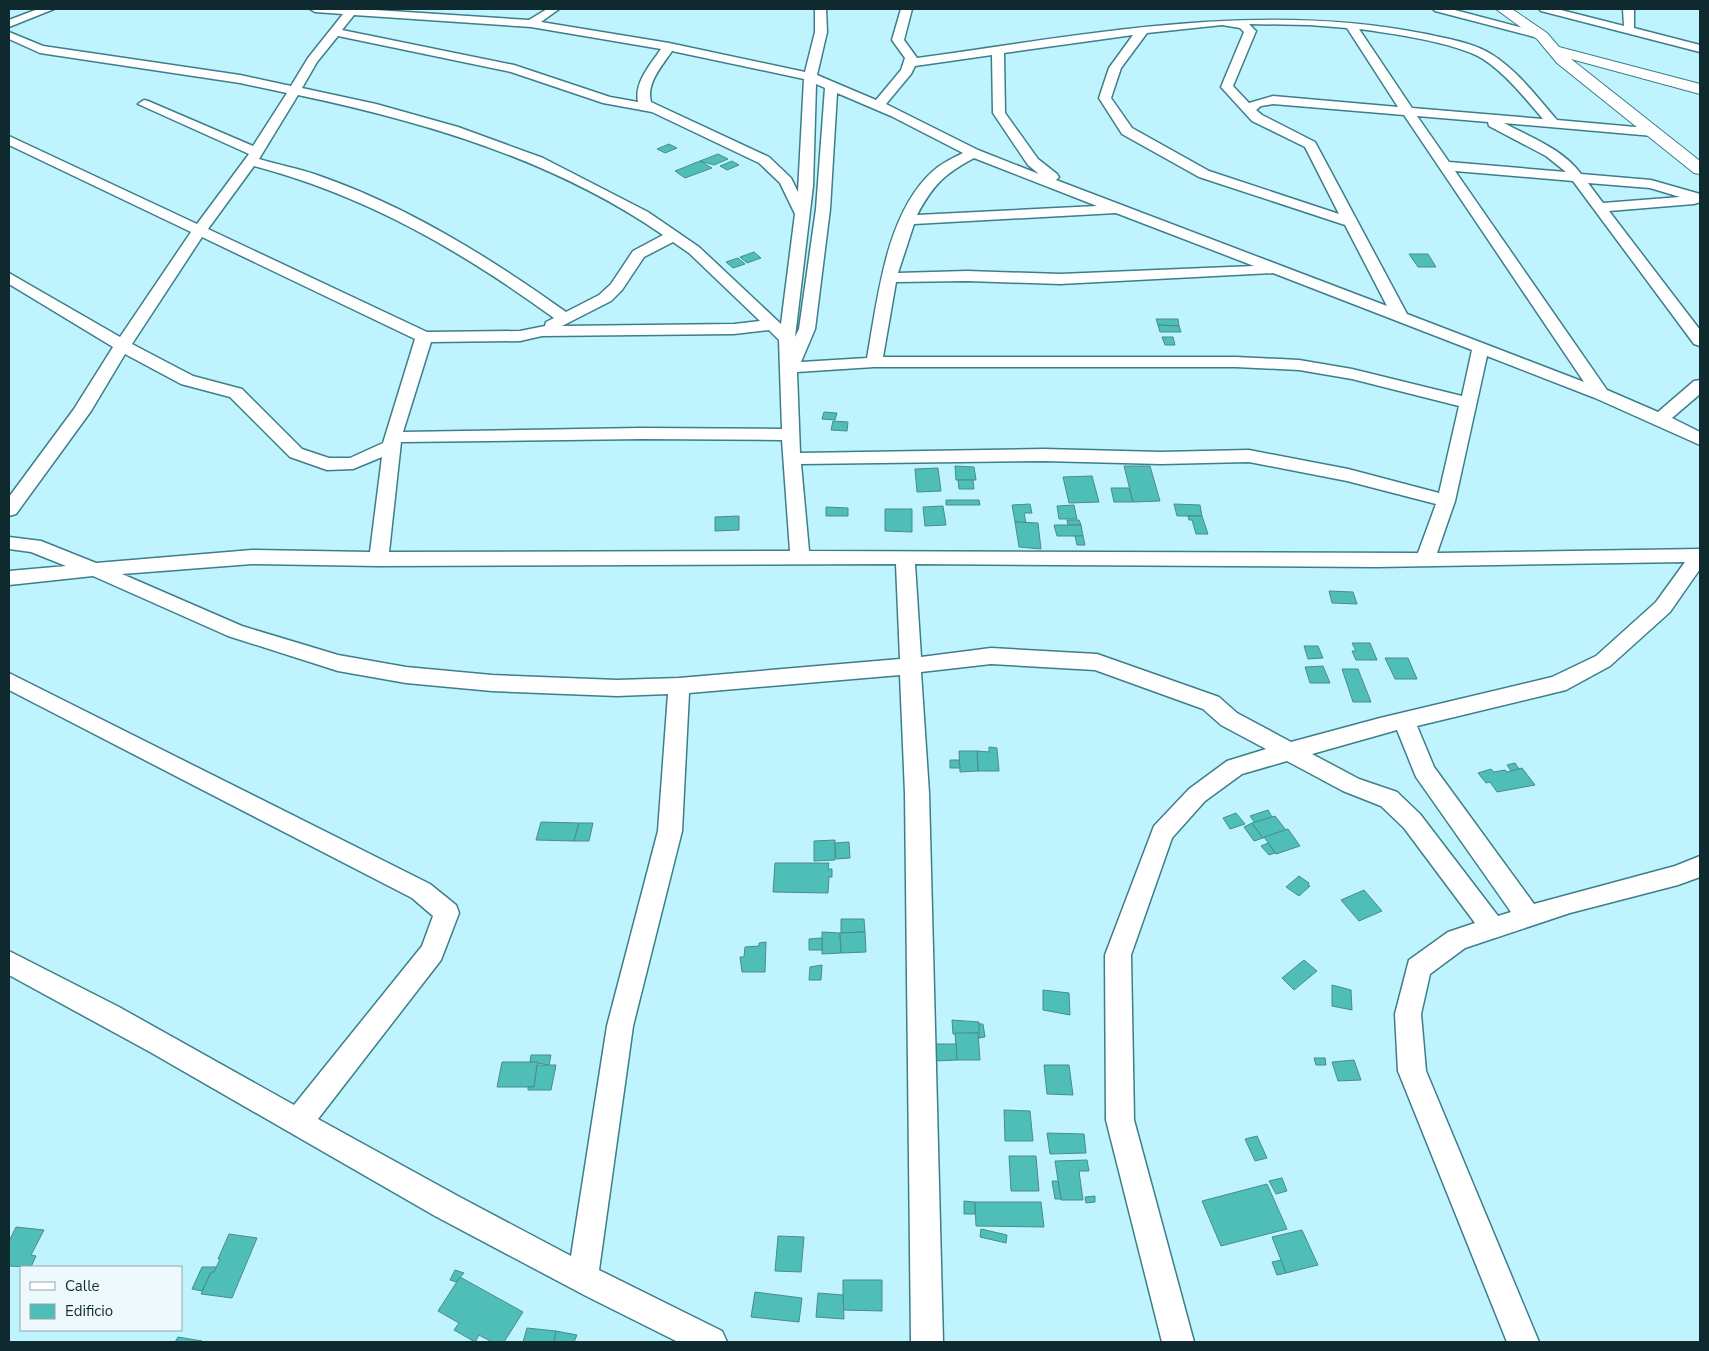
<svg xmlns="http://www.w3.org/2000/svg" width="1709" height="1351" font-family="'Nunito Sans',sans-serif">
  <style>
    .building { fill: #4fbdb8; stroke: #498d89 }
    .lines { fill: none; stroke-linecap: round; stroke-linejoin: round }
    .minor-casing { stroke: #3c7e8a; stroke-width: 3 }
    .tertiary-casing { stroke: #3c7e8a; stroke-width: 2 }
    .minor { fill: #fff; fill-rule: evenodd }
    .tertiary { fill: #fff; fill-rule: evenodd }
  </style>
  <rect width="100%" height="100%" fill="#bff4fe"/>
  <g class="building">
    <polygon points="669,144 677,148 665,153 657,149"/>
    <polygon points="718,154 728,159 714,165 700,161"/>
    <polygon points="700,161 712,168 685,178 675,171"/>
    <polygon points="732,161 739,165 727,170 720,166"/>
    <polygon points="754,252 761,258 747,263 740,257"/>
    <polygon points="1409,254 1428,254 1436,267 1418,267"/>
    <polygon points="738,258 745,264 733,268 726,262"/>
    <polygon points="1156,319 1178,319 1179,326 1158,325"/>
    <polygon points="1158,325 1179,326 1181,332 1160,332"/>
    <polygon points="1162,337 1173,337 1175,345 1165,345"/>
    <polygon points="824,412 837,413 835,420 822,419"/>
    <polygon points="833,421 848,422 847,431 831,430"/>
    <polygon points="955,466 974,467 976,480 956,480"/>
    <polygon points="1124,466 1150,466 1160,501 1133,502"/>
    <polygon points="938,468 941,491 917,492 915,469"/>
    <polygon points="1092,476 1099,502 1069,503 1063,477"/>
    <polygon points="958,480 973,480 974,489 959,489"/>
    <polygon points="1111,488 1129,488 1133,502 1114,502"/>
    <polygon points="946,500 979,500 980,505 946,505"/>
    <polygon points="1030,504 1032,513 1024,513 1026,523 1015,522 1012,505"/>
    <polygon points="1174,504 1200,505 1202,516 1177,516"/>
    <polygon points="1074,505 1077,519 1059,519 1057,506"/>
    <polygon points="943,506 946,525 925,526 923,507"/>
    <polygon points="826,507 848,508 848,516 826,516"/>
    <polygon points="885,509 912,509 912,532 885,531"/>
    <polygon points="739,516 739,530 715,531 715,517"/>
    <polygon points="1188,516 1202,516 1208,534 1196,534 1192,520 1189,520"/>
    <polygon points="1067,520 1079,520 1081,525 1068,525"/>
    <polygon points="1015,522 1038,523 1041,549 1019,547"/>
    <polygon points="1054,525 1081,525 1083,536 1057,536"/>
    <polygon points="1075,536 1083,536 1085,545 1077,545"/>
    <polygon points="1329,591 1353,592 1357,604 1332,603"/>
    <polygon points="1352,643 1370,643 1377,660 1356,660 1352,651 1356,651"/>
    <polygon points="1304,646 1318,646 1323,658 1308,659"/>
    <polygon points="1385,658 1408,658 1417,679 1395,679"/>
    <polygon points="1323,666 1330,683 1310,683 1305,667"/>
    <polygon points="1342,669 1358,669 1371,702 1353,702"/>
    <polygon points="989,747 997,748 999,771 978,771 977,751 989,752"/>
    <polygon points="959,751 977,751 978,771 960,772"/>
    <polygon points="950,760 959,760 960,768 950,768"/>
    <polygon points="1515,763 1519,769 1511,771 1507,765"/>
    <polygon points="1522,768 1535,785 1497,792 1490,782 1486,783 1478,773 1491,769 1494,772 1505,770 1507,772"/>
    <polygon points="1268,810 1272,817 1255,823 1250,816"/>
    <polygon points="1236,813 1245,824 1230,829 1223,818"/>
    <polygon points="1275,816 1286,830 1263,838 1252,823"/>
    <polygon points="541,822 579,823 574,841 536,840"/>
    <polygon points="579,823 593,823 589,841 574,841"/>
    <polygon points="1252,823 1253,825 1263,838 1254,841 1244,827"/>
    <polygon points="1288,829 1300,846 1276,854 1264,837"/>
    <polygon points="835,840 835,860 814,861 814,841"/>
    <polygon points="849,842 850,858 836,859 835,843"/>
    <polygon points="1268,843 1275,853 1269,855 1261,846"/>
    <polygon points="775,863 829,863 828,869 832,869 832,877 829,877 828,893 773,892"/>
    <polygon points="1299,876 1309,883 1308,885 1310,886 1299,896 1286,887"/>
    <polygon points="1364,890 1382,911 1359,921 1341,900"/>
    <polygon points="841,919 864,919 865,932 841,933"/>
    <polygon points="822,932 840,933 841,953 822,954"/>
    <polygon points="865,932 866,952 841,953 840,933"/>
    <polygon points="822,938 822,950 809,950 809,939"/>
    <polygon points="766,942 765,972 742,972 740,957 744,957 745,947 759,946 759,943"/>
    <polygon points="1304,960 1317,971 1294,990 1282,978"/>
    <polygon points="822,965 821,980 809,980 810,967"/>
    <polygon points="1332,985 1351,990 1352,1010 1332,1006"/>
    <polygon points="1043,990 1069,993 1070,1015 1043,1010"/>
    <polygon points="952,1020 979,1022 980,1033 953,1034"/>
    <polygon points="979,1024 983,1024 985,1037 979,1038"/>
    <polygon points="955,1033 978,1033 980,1060 957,1060"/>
    <polygon points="933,1044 956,1044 957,1060 934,1061"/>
    <polygon points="531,1055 551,1055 549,1065 530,1062"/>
    <polygon points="1314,1058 1325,1058 1326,1065 1316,1065"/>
    <polygon points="1354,1060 1361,1080 1338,1081 1332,1062"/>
    <polygon points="502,1062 538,1062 534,1087 497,1087"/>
    <polygon points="537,1065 556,1065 551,1090 528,1090 528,1087 534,1087"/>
    <polygon points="1044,1065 1069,1065 1073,1095 1047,1094"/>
    <polygon points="1004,1110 1030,1111 1033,1141 1005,1141"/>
    <polygon points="1047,1133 1084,1134 1086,1153 1050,1154"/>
    <polygon points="1257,1136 1267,1158 1255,1161 1245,1139"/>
    <polygon points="1009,1156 1036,1156 1039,1191 1011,1191"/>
    <polygon points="1087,1160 1089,1171 1079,1171 1083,1200 1061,1200 1055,1161"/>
    <polygon points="1282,1178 1287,1191 1276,1194 1269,1181"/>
    <polygon points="1052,1181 1058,1181 1061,1199 1055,1199"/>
    <polygon points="1267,1184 1287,1229 1221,1246 1202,1201"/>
    <polygon points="1095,1196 1095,1202 1086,1203 1085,1197"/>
    <polygon points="964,1201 975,1202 975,1214 964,1214"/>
    <polygon points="975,1202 1041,1202 1044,1227 976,1226"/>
    <polygon points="16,1227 44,1230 31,1255 36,1256 31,1267 9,1266 9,1241"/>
    <polygon points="981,1229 1007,1235 1006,1243 980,1237"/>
    <polygon points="1302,1230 1318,1265 1286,1273 1272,1237"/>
    <polygon points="229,1234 257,1238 232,1298 201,1294 211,1272 214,1272 220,1259 218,1259"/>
    <polygon points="778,1236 804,1237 801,1272 775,1271"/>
    <polygon points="1281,1260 1286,1273 1277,1275 1272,1262"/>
    <polygon points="202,1267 216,1267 214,1272 211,1272 202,1291 192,1289"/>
    <polygon points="455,1270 464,1273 456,1282 450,1280"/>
    <polygon points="460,1277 523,1312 504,1342 492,1342 479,1335 475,1342 454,1330 459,1323 438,1311"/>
    <polygon points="843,1280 882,1280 882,1311 843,1310"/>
    <polygon points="755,1292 802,1298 799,1322 751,1317"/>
    <polygon points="818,1293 843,1295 844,1319 816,1317"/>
    <polygon points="527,1328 556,1331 554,1342 523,1342"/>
    <polygon points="556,1331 577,1335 574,1342 554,1342"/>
    <polygon points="178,1337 202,1341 175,1342"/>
  </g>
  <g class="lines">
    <g class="minor-casing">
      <g id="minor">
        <polygon points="38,9 54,9 9,27 9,20"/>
        <path d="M 310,9 L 360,9 L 529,20 L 547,9 L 559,9 L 541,22 L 669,43 L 805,72 L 815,32 L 815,9 L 826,9 L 827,32 L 817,75 L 876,100 L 901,70 L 905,58 L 892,40 L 901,9 L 912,9 L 904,40 L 917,58 C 1084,35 1258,0 1426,34 C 1447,39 1472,42 1491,54 C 1517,70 1537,97 1557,120 L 1658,129 L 1660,132 L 1653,136 L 1504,123 C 1532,138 1563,149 1581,174 L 1651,180 L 1700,194 L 1700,202 L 1694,204 L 1609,211 L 1700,330 L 1700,346 L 1694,344 L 1573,181 L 1455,171 L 1607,390 L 1658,412 L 1694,381 L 1700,380 L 1700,394 L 1672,418 L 1700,432 L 1700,445 L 1595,398 L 1487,356 L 1455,501 L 1437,553 L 1700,549 L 1700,569 L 1670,612 L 1610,666 L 1566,690 L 1417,726 L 1434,767 L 1534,904 L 1675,866 L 1700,856 L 1700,877 L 1678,885 L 1570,913 L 1465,948 L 1430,974 L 1421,1014 L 1426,1071 L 1539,1342 L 1507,1342 L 1398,1071 L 1395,1014 L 1409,960 L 1448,932 L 1475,923 L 1404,828 L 1381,806 L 1343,791 L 1287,761 L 1242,774 L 1205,801 L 1172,838 L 1131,955 L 1134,1120 L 1194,1342 L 1162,1342 L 1106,1120 L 1105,955 L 1154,826 L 1189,789 L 1227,761 L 1266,749 L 1221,725 L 1203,709 L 1095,670 L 991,664 L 921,672 L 929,793 L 943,1342 L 911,1342 L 905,793 L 900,675 L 689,693 L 682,831 L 633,1026 L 599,1270 L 722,1331 L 727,1342 L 678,1342 L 586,1296 L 435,1216 L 150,1052 L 9,975 L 9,951 L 119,1007 L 294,1105 L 422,946 L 433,916 L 412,898 L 9,690 L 9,673 L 430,884 L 456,905 L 459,913 L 441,960 L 318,1119 L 456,1195 L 571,1256 L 607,1026 L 658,831 L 668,694 L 617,696 L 492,691 L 406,683 L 338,671 L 228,636 L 93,576 L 9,585 L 9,571 L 66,566 L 31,552 L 9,549 L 9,537 L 41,541 L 96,563 L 252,550 L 370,552 L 382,457 L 353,469 L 327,470 L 290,457 L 230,397 L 181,384 L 125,354 L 91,411 L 16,514 L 9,516 L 9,497 L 74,409 L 113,347 L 9,284 L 9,273 L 120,337 L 191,232 L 9,145 L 9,136 L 197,224 L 249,154 L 138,104 L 144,100 L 148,101 L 253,146 L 287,93 L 240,83 L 40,53 L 9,39 L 9,32 L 43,46 L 240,75 L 291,86 L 308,58 L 343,14 L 315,12 ZM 354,15 L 531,27 L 661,49 C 651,64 634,82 638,102 L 610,97 L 514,65 L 342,30 ZM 1249,24 L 1309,25 L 1347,28 L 1398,107 L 1273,96 L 1249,103 L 1233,86 L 1256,31 ZM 1222,25 L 1240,28 L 1244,32 L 1221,87 L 1252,121 L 1305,147 L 1339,214 L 1209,171 L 1132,128 L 1111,98 L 1121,68 L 1147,33 ZM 1359,29 C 1390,33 1458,43 1483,59 C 1506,74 1525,98 1543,119 L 1412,108 ZM 1133,35 L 1109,68 L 1099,98 L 1122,134 L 1199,177 L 1345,225 L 1387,306 L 1056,180 L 1059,177 L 1057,174 L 1038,159 L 1005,113 L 1004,53 ZM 338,36 L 511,72 L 603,103 L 652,112 L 759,163 L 780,183 L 795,214 L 781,324 L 699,247 L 648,212 L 543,158 L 458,127 L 376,104 L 302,88 L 317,62 ZM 672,51 L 804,79 L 798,192 L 791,178 L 769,157 L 651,102 C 646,83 662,66 672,51 ZM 992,55 L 993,113 L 1028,165 L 1039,174 L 978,150 L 886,104 L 911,74 L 915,66 ZM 816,84 L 825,88 L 816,209 L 799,329 L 795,337 L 813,186 ZM 837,93 L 891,116 L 963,153 C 953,158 942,163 933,171 C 886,213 878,297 867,358 L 801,362 L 815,329 L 830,209 ZM 298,95 C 426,122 554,160 663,235 L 633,251 L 611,284 L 599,295 L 566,312 C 489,257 407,206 317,175 C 298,168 278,165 259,159 ZM 1273,104 L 1404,115 L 1584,382 L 1407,314 L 1315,142 L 1262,115 L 1256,110 L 1261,106 ZM 1417,116 L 1488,122 L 1489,126 L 1546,156 L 1566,172 L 1449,162 ZM 974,158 L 1097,206 L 917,215 C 933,185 944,174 974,158 ZM 254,166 C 367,196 460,250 554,318 L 546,322 L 545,326 L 520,331 L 427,332 L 208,229 ZM 1588,183 L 1650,188 L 1680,197 L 1603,203 ZM 1116,213 L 1254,266 L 1060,274 L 967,271 L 898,273 L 914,224 ZM 202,237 L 415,339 L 383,443 L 350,458 L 329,458 L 302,449 L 242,389 L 193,376 L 132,344 ZM 673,242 L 689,253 L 760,321 L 734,324 L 562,326 L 611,301 L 622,290 L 644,257 ZM 1273,273 L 1472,350 L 1462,396 L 1352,369 L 1299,360 L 1236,357 L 883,357 L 896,282 L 967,281 L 1060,284 ZM 769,330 L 779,340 L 782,429 L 641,428 L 403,432 L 431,342 L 520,341 L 542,336 L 734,334 ZM 874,367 L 1236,367 L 1299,370 L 1352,379 L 1459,406 L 1439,493 L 1348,469 L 1249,450 L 1161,452 L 1044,449 L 800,453 L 797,372 ZM 641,439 L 782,440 L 790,551 L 389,552 L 401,442 ZM 1044,461 L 1161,464 L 1249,462 L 1347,481 L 1436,504 L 1418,553 L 809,551 L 801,464 ZM 1685,562 L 1656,602 L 1596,656 L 1552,677 L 1380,718 L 1291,742 L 1237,713 L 1219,697 L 1097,654 L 991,648 L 921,657 L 915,564 L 1376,567 ZM 252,564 L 379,566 L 896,564 L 900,659 L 679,678 L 617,680 L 492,675 L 406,667 L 338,655 L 242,626 L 122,574 ZM 1397,730 L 1416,777 L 1511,912 L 1498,916 L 1420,814 L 1397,792 L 1359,779 L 1312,754 Z"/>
        <polygon points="1433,9 1451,9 1546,34 1548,36 1542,39 1435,11"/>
        <polygon points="1539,9 1557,9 1624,26 1623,9 1634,9 1634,28 1700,45 1700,52 1541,11"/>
      </g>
    </g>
    <g class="tertiary-casing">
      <polygon id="tertiary" points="1496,9 1512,9 1547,33 1559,47 1700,84 1700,94 1571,59 1700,161 1700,174 1694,173 1557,63 1537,39"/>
    </g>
    <use href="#minor" class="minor"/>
    <use href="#tertiary" class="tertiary"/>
  </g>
  <rect width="1709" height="1351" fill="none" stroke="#0e2a2f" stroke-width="20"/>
  <rect x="20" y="1266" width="162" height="65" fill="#edf9fc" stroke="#94a6aa"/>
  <rect x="30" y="1282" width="25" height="8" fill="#ffffff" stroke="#94a6aa"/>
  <text x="65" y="1291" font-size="15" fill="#0e2a2f">Calle</text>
  <rect x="30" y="1304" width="25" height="15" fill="#4fbdb8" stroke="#94a6aa"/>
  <text x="65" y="1316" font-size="15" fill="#0e2a2f">Edificio</text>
</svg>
